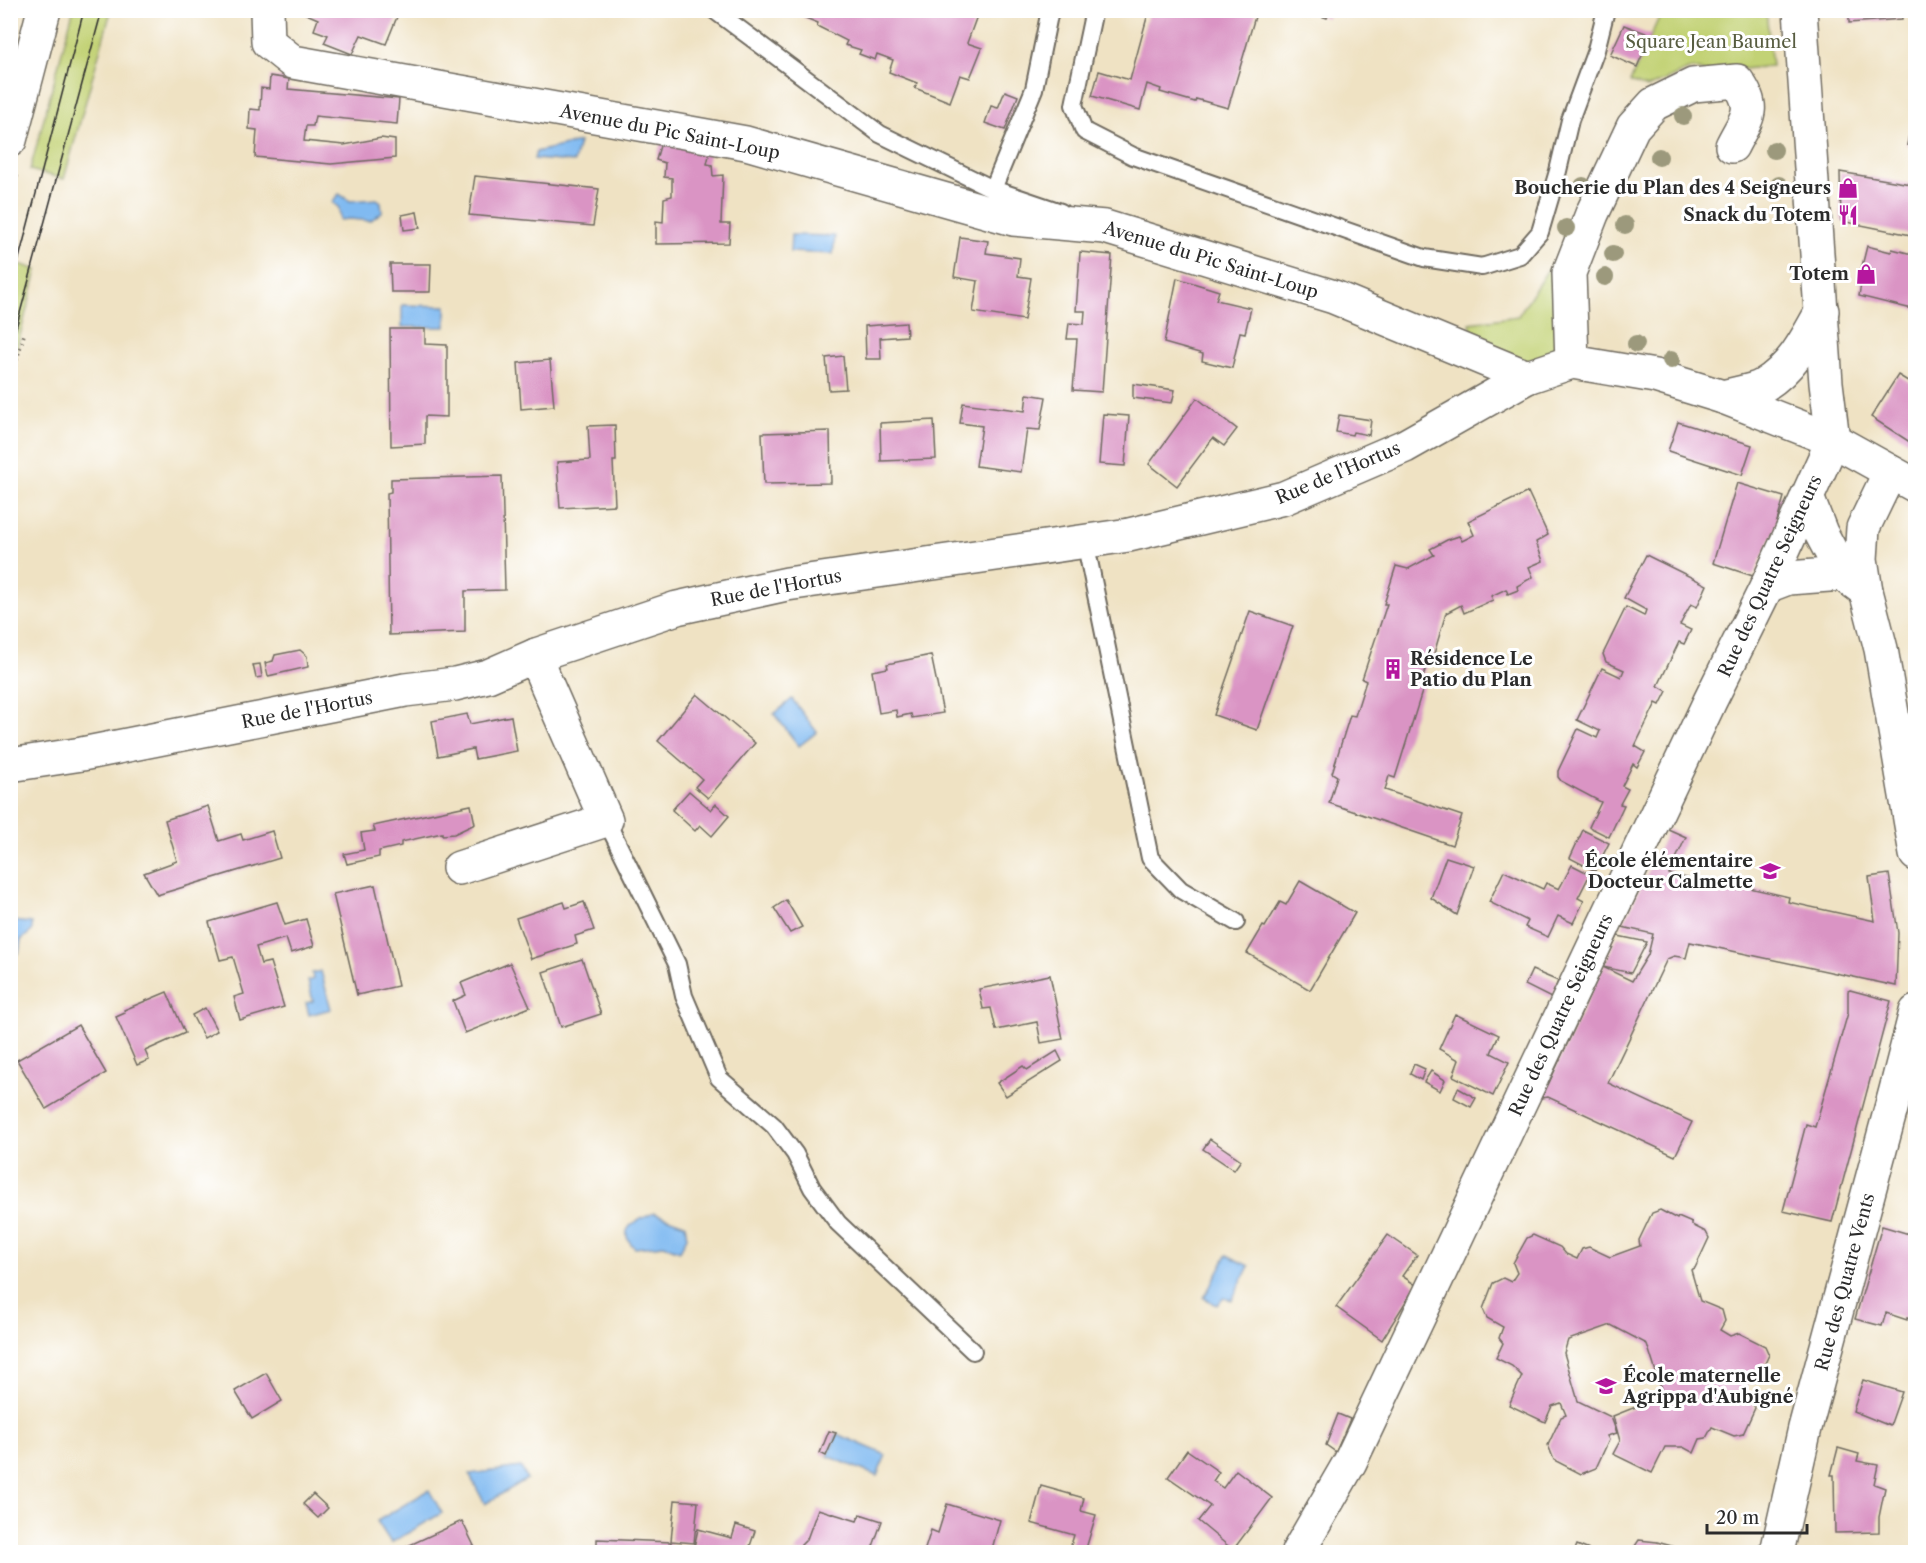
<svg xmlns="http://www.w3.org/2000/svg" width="1926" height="1563" font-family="'Libre Caslon Text',serif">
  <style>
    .green { fill: #c2d275; stroke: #767e50; stroke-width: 1.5 }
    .water { fill: #80baf1; stroke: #56728e; stroke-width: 1.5 }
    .building { fill: #da94c4 }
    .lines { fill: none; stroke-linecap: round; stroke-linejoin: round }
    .lane-casing { stroke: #706b60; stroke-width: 20 }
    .street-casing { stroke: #706b60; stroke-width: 36 }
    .secondary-casing { stroke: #706b60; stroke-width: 36 }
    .path { stroke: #706b60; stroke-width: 4; stroke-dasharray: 1.5 4.5; stroke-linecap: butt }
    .lane { stroke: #fff; stroke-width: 16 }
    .street { stroke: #fff; stroke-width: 33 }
    .secondary { stroke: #fff; stroke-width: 33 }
    .tram { stroke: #2b2b2b; stroke-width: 1.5 }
    .tree { fill: #9c997c }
    .labels { text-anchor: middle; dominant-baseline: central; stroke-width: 6; stroke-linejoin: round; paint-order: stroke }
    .park-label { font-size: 18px; fill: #585d41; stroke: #fff }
    .street-label { font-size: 18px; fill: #2b2b2b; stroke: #fff }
    .poi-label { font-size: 18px; font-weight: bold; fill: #2b2b2b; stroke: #fff; text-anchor: end }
  </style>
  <rect width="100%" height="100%" fill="#fff"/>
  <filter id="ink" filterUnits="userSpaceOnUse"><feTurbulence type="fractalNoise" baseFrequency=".0167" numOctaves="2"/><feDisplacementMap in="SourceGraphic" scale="12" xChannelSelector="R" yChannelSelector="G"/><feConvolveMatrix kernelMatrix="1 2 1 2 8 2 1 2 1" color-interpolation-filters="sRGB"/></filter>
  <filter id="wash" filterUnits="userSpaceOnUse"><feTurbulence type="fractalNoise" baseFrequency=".008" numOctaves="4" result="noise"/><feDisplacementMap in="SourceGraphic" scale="24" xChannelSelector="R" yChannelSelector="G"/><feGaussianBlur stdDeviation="1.35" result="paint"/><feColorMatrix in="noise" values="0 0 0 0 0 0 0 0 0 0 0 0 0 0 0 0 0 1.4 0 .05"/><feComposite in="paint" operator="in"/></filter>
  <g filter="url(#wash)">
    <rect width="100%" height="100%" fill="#efe2c3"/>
    <g class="green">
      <polygon points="73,11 111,11 64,179 30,170"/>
      <polygon points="1662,11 1766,11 1772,66 1706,73 1693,68 1647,88 1630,82"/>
      <polygon points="11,261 37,270 11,370 10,261"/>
      <polygon points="1562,261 1558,346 1544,360 1529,364 1473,341 1470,323 1518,316 1550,266"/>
    </g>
    <g class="water">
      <polygon points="579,142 574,162 534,159 536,152"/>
      <polygon points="339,194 350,201 377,199 381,202 382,212 370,221 350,219 340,220 339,208 332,202"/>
      <polygon points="791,235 835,236 833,254 790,252"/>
      <polygon points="402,305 446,306 446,327 402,327"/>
      <polygon points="792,699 817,732 799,746 774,714"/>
      <polygon points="11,921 32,923 32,931 21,940 19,953 11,956"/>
      <polygon points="321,971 331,1009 309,1015 306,1003 313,1001 308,981 313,979 312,973"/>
      <path d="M 654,1213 L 685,1224 L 687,1237 L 680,1251 L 664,1245 L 635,1248 C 614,1229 637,1220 654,1213 Z"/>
      <polygon points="1227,1255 1249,1266 1232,1300 1224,1298 1217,1305 1204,1298"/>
      <polygon points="837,1434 886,1455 877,1476 828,1456"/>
      <polygon points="521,1467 527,1479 485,1504 469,1474"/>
      <polygon points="429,1490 442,1513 391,1543 377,1521"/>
    </g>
    <g id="blocks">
      <g class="building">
        <polygon points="305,10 396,10 399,12 386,44 361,35 352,54 324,43 328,35 314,30 318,19 304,13"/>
        <polygon points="797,10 972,10 978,13 967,43 982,48 970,78 960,75 950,102 915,88 917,83 889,72 893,60 877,54 875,60 859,54 861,50 845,45 847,41 817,26 818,23 803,17 804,14"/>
        <polygon points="1149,10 1257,10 1228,108 1196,99 1195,102 1160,92 1161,89 1147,84 1140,110 1092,96 1099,71 1130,80"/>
        <polygon points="1302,10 1329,10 1327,18"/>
        <polygon points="1849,10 1901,10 1902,19 1849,23"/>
        <polygon points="1624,25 1651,35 1637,67 1610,55"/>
        <polygon points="270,76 289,79 288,89 399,99 397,124 315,116 313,126 306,126 304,141 344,145 381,138 395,140 395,158 331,164 255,157 257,130 249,129 250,109 260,110 261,88 269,89"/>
        <polygon points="1005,91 1018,96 1005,130 985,123 991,106 998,108"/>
        <polygon points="1914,108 1916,108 1916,146 1907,145"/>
        <polygon points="661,142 711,147 707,164 712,165 713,176 723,175 721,224 730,224 729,243 656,244 656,221 663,222 664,198 672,196 672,178 664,177 665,163 656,160"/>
        <polygon points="1840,172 1916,185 1916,236 1841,221"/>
        <polygon points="475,176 599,189 593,226 469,215"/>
        <polygon points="417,212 420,228 404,230 402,215"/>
        <polygon points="960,237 988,241 986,253 1020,258 1018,276 1031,278 1024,320 973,312 978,281 954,277"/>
        <polygon points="1867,246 1891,252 1892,249 1916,255 1916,310 1859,296 1861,283 1858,282"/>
        <polygon points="1080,252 1112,255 1102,392 1073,390 1077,339 1067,339 1069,323 1084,324 1085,311 1076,311"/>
        <polygon points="390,264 431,264 430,292 391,292"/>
        <polygon points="1177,278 1219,291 1216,300 1251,308 1245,333 1240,332 1232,368 1202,361 1203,354 1164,343"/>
        <polygon points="906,323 907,336 880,338 881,359 866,359 865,326"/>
        <polygon points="390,329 425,329 425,344 447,345 447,417 425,416 425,444 391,446"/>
        <polygon points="843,356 846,389 829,390 826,358"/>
        <polygon points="550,360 554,406 521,409 518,363"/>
        <polygon points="1898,375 1916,386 1916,446 1871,417"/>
        <polygon points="1133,384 1175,390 1172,403 1133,398"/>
        <polygon points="1027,394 1046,397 1040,430 1027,429 1021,472 976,466 982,426 960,423 963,403 1025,411"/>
        <polygon points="1197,398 1237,429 1224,446 1213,438 1177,486 1149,464"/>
        <polygon points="1103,414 1129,416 1125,466 1099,464"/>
        <polygon points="1339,415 1371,420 1369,435 1353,432 1352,435 1336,432"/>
        <polygon points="934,420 936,459 881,461 880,423"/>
        <polygon points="1678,422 1752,445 1742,475 1668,451"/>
        <polygon points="615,425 616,461 613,461 615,505 560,508 557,462 590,460 588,426"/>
        <polygon points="830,431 831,483 764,484 762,433"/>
        <polygon points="502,476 505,590 465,591 465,632 389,635 387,493 391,492 391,479"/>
        <polygon points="1737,483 1784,497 1774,532 1753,576 1713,563"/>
        <polygon points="1528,492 1548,535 1536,542 1543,561 1529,567 1533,577 1517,586 1518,590 1508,594 1506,589 1491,596 1493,600 1464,613 1461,605 1446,613 1431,664 1427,663 1422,681 1425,682 1395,778 1389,776 1385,790 1462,816 1452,845 1329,803 1337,776 1332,773 1350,715 1355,716 1366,681 1362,679 1387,604 1384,604 1396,566 1408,569 1434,555 1430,549 1447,540 1459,536 1462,541 1474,535 1468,521"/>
        <polygon points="1646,555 1707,585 1697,607 1691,604 1680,625 1691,630 1684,644 1679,642 1658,686 1667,691 1660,705 1656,703 1635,746 1645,752 1637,767 1633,764 1622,786 1628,789 1620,804 1624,805 1609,837 1589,827 1601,802 1561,781 1558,777 1558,771 1578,729 1597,738 1600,731 1577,720 1602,668 1621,677 1624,670 1606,662 1603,654 1626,607 1644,616 1646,610 1624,598"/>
        <polygon points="1916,600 1916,627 1914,627 1910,603"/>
        <polygon points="1250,611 1293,626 1257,730 1214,715"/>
        <polygon points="300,650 307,656 308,667 268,676 265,663 273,661 275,655"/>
        <polygon points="931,655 943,713 912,718 911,714 897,717 896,710 879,713 872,671 888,668 887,664"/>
        <polygon points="260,664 262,677 256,678 253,665"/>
        <polygon points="697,694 755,743 708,798 695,787 702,779 658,741"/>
        <polygon points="467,714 470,724 511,716 517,751 475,759 473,749 438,756 432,721"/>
        <polygon points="689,791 711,810 716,804 729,816 712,836 700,825 695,831 672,810"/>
        <polygon points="471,805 475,824 454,834 442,835 442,833 401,842 401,846 379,851 379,857 347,864 344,854 364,850 361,833 375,831 373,826"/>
        <polygon points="208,806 219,841 241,834 243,840 272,831 280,858 157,895 144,873 177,861 165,820"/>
        <polygon points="1668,829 1686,837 1669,874 1739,890 1741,886 1789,897 1788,902 1875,921 1869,877 1889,874 1898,933 1896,986 1690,942 1686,958 1674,956 1667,959 1608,1083 1692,1122 1675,1156 1548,1097 1542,1098 1603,967 1632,981 1648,955 1653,934 1622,927"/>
        <polygon points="1583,830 1609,843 1595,871 1570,858"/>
        <polygon points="1446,857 1474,866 1457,915 1431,898"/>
        <polygon points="1572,865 1590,874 1578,898 1584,901 1573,923 1558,916 1548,937 1525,927 1528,921 1489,902 1504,871 1543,889 1546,883 1559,889"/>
        <polygon points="1300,881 1355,913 1310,990 1247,953 1263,926 1265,927 1280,902 1286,905"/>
        <polygon points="375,885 398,986 357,995 333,894"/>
        <polygon points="786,900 802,927 790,933 774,908"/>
        <polygon points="277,902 285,925 306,919 314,946 291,953 286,938 256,947 261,964 270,962 284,1007 240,1020 234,997 244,994 233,957 220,960 209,922"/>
        <polygon points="564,902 566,908 584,902 594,930 575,936 577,944 531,959 516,918"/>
        <polygon points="1618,936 1647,942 1631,973 1603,967"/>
        <polygon points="582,959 601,1014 561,1027 543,972"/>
        <polygon points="510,963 530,1007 465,1033 453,1001 466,995 461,983"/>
        <polygon points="1532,970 1558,981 1551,998 1525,985"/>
        <polygon points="1050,975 1063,1039 1041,1043 1037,1022 996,1030 991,1008 983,1009 979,989"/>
        <polygon points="1850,990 1891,1001 1832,1222 1783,1211 1806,1124 1815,1127 1848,1013 1848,991"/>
        <polygon points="167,992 185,1033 145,1051 149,1060 137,1065 116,1017 125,1013 124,1010"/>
        <polygon points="205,1008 217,1031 204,1038 192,1015"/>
        <polygon points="1455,1014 1499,1035 1491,1053 1509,1062 1493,1096 1453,1076 1459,1060 1439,1049"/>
        <polygon points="78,1025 106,1073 46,1109 17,1060"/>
        <polygon points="1057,1051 1062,1061 1006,1096 997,1083 1023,1066 1027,1070"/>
        <polygon points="1414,1064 1425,1069 1421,1080 1410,1074"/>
        <polygon points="1431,1071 1445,1080 1440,1091 1424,1082"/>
        <polygon points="1458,1088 1476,1098 1471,1107 1454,1098"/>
        <polygon points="1210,1139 1241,1160 1234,1170 1203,1149"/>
        <polygon points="1660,1210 1677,1219 1678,1217 1692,1223 1692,1225 1706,1232 1709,1238 1695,1268 1691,1270 1700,1301 1722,1310 1725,1321 1720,1330 1730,1336 1739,1333 1765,1346 1769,1355 1756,1382 1747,1383 1742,1395 1751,1398 1755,1408 1743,1434 1734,1436 1712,1427 1706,1438 1700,1439 1694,1453 1683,1447 1665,1447 1652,1473 1613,1454 1620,1441 1613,1416 1656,1399 1661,1388 1647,1344 1611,1325 1568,1340 1564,1353 1578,1401 1611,1417 1617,1433 1607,1436 1609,1440 1596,1468 1581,1474 1554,1460 1548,1445 1561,1417 1566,1415 1561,1403 1552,1406 1545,1422 1509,1405 1522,1376 1512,1366 1496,1358 1503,1343 1499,1338 1503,1327 1487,1318 1483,1309 1493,1283 1503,1278 1511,1282 1517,1273 1513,1263 1527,1238 1533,1235 1560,1247 1566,1254 1577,1259 1582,1249 1589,1247 1610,1257 1640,1246 1639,1240 1652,1213"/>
        <polygon points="1882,1226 1916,1236 1913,1252 1916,1252 1916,1289 1914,1296 1916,1297 1916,1320 1907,1318 1907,1320 1886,1313 1882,1326 1855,1319"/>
        <polygon points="1388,1235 1417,1255 1402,1276 1416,1285 1382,1340 1336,1307"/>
        <polygon points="266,1373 282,1401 252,1419 235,1391"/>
        <polygon points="1863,1380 1902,1392 1890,1426 1853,1411"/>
        <polygon points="1338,1414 1350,1419 1336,1452 1326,1445"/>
        <polygon points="829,1431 836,1433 826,1456 820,1453"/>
        <polygon points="1838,1448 1859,1454 1857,1461 1878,1465 1874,1484 1885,1488 1879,1517 1879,1532 1835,1533 1834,1475 1831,1475"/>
        <polygon points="1187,1450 1219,1472 1213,1481 1223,1488 1236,1470 1272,1498 1233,1550 1198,1521 1210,1506 1168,1477"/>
        <polygon points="1041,1486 1084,1498 1081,1511 1096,1515 1085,1552 1069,1552 1074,1535 1031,1523"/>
        <polygon points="313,1494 328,1508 318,1518 303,1504"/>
        <polygon points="675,1500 698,1502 694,1543 671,1541"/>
        <polygon points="947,1504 1000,1520 992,1549 1000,1552 924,1552 931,1530 938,1533"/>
        <polygon points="818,1509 857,1521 860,1514 882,1521 871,1552 794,1552 807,1539"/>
        <polygon points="462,1521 477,1552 403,1552 401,1549"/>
        <polygon points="736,1525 755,1531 748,1552 693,1552 698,1529 732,1538"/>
        <polygon points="597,1539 671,1542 670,1552 580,1552 597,1548"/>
        <polygon points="1639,1540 1657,1542 1675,1547 1671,1552 1631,1552"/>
        <polygon points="1577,1545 1594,1552 1574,1552"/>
      </g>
    </g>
  </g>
  <g filter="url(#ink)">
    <use href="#blocks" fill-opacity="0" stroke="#706b60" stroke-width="1.5"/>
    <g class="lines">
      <g class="lane-casing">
        <g id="lane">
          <polyline points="714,10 880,134 993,189 1061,212"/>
          <polyline points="1094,10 1074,105 1084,131 1133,156 1424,258 1482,267 1520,255 1540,232 1558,171 1570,120 1596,50 1606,10"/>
          <polyline points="993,189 1034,89 1050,10"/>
          <polyline points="1085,541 1150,858 1181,890 1236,922"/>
          <polyline points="606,820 677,964 684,996 719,1078 774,1126 795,1154 812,1188 838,1223 973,1351"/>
        </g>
      </g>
      <g class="street-casing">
        <g id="street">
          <polyline points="267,10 268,42 293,62 746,143 1013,219 1105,227 1334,297 1527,377"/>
          <path d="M 1572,362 L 1569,273 L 1592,214 L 1633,127 L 1654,104 L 1693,85 L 1737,81 C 1758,110 1746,118 1732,146"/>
          <path d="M 1723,397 C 1735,393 1753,392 1764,385 C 1793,367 1806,340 1822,311"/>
          <polyline points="1890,472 1863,528 1861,559 1866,591 1881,649 1916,854"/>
          <polyline points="1807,497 1821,533 1843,574 1866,591"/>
          <polyline points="1767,586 1788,578 1843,574"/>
          <polyline points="459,868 606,820 540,669 536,655"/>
          <polyline points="1298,1552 1350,1462 1710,701 1767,586 1833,440 1826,383 1800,10"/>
          <polyline points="1777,1552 1805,1428 1896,1090 1916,1012"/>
        </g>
      </g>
      <g class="secondary-casing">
        <g id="secondary">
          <polyline points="10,140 44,10"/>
          <polyline points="10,765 82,754 405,690 455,684 488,676 536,655 677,608 787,584 1129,535 1284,498 1405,446 1527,377 1572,362 1655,376 1723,397 1833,440 1916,486"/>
        </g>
      </g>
      <g class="path">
        <polyline points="10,200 18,172"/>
        <polyline points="10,383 24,334"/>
      </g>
      <use href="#lane" class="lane"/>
      <use href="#street" class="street"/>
      <use href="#secondary" class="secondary"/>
      <g class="tram">
        <polyline points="10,293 84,10"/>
        <polyline points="10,350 102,10"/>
      </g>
    </g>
    <g class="tree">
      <circle cx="1683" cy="116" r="9"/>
      <circle cx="1774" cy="150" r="9"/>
      <circle cx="1659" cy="157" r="9"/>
      <circle cx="1779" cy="185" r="9"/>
      <circle cx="1583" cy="186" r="9"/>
      <circle cx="1625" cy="225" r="9"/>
      <circle cx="1566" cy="228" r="9"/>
      <circle cx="1613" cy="254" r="9"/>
      <circle cx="1605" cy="277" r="9"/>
      <circle cx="1636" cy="344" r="9"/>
      <circle cx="1671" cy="360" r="9"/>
    </g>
  </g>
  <defs>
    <g id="shop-bare" transform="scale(1.62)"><path d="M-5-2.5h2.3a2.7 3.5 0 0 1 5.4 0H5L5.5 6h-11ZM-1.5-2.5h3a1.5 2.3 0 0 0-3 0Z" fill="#b5179e" stroke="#fff" stroke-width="2.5" paint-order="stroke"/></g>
    <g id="restaurant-bare" transform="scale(1.62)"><path d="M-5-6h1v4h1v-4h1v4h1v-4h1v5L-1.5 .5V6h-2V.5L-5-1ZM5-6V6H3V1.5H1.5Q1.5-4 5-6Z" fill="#b5179e" stroke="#fff" stroke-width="2.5" paint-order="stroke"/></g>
    <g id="building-bare" transform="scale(1.62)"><path d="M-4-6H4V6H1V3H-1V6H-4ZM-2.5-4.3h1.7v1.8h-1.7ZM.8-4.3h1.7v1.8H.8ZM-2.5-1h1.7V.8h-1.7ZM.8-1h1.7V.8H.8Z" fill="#b5179e" stroke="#fff" stroke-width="2.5" paint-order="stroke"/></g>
    <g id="school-bare" transform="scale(1.62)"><path d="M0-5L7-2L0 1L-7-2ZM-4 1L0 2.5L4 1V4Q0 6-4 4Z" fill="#b5179e" stroke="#fff" stroke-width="2.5" paint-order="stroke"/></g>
  </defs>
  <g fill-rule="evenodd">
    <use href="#shop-bare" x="1848" y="188"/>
    <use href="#restaurant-bare" x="1848" y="215"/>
    <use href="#shop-bare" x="1866" y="274"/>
    <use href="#building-bare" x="1393" y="669"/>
    <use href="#school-bare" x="1770" y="871"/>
    <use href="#school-bare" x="1606" y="1386"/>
  </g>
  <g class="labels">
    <g class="park-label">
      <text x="1711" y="42">Square Jean Baumel</text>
    </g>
    <g class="street-label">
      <text transform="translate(670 132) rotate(11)">Avenue du Pic Saint-Loup</text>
      <text transform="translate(1211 260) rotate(17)">Avenue du Pic Saint-Loup</text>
      <text transform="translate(1338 473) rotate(-23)">Rue de l'Hortus</text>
      <text transform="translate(1770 576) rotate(-65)">Rue des Quatre Seigneurs</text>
      <text transform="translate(776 588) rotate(-11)">Rue de l'Hortus</text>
      <text transform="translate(307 710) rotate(-11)">Rue de l'Hortus</text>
      <text transform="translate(1561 1015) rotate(-65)">Rue des Quatre Seigneurs</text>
      <text transform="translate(1845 1282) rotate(-75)">Rue des Quatre Vents</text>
    </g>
    <g class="poi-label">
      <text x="1831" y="188">Boucherie du Plan des 4 Seigneurs</text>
      <text x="1831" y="215">Snack du Totem</text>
      <text x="1849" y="274">Totem</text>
      <text x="1410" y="659" text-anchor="start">Résidence Le<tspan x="1410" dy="21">Patio du Plan</tspan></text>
      <text x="1753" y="861">École élémentaire<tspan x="1753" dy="21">Docteur Calmette</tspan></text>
      <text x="1623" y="1376" text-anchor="start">École maternelle<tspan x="1623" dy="21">Agrippa d'Aubigné</tspan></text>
    </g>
  </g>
  <rect width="1926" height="1563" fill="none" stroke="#fff" stroke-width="36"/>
  <path d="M1707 1524v9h100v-9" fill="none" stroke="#2b2b2b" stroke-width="3"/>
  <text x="1716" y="1524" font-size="18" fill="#2b2b2b" stroke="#ffffff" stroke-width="4.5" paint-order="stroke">20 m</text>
</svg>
